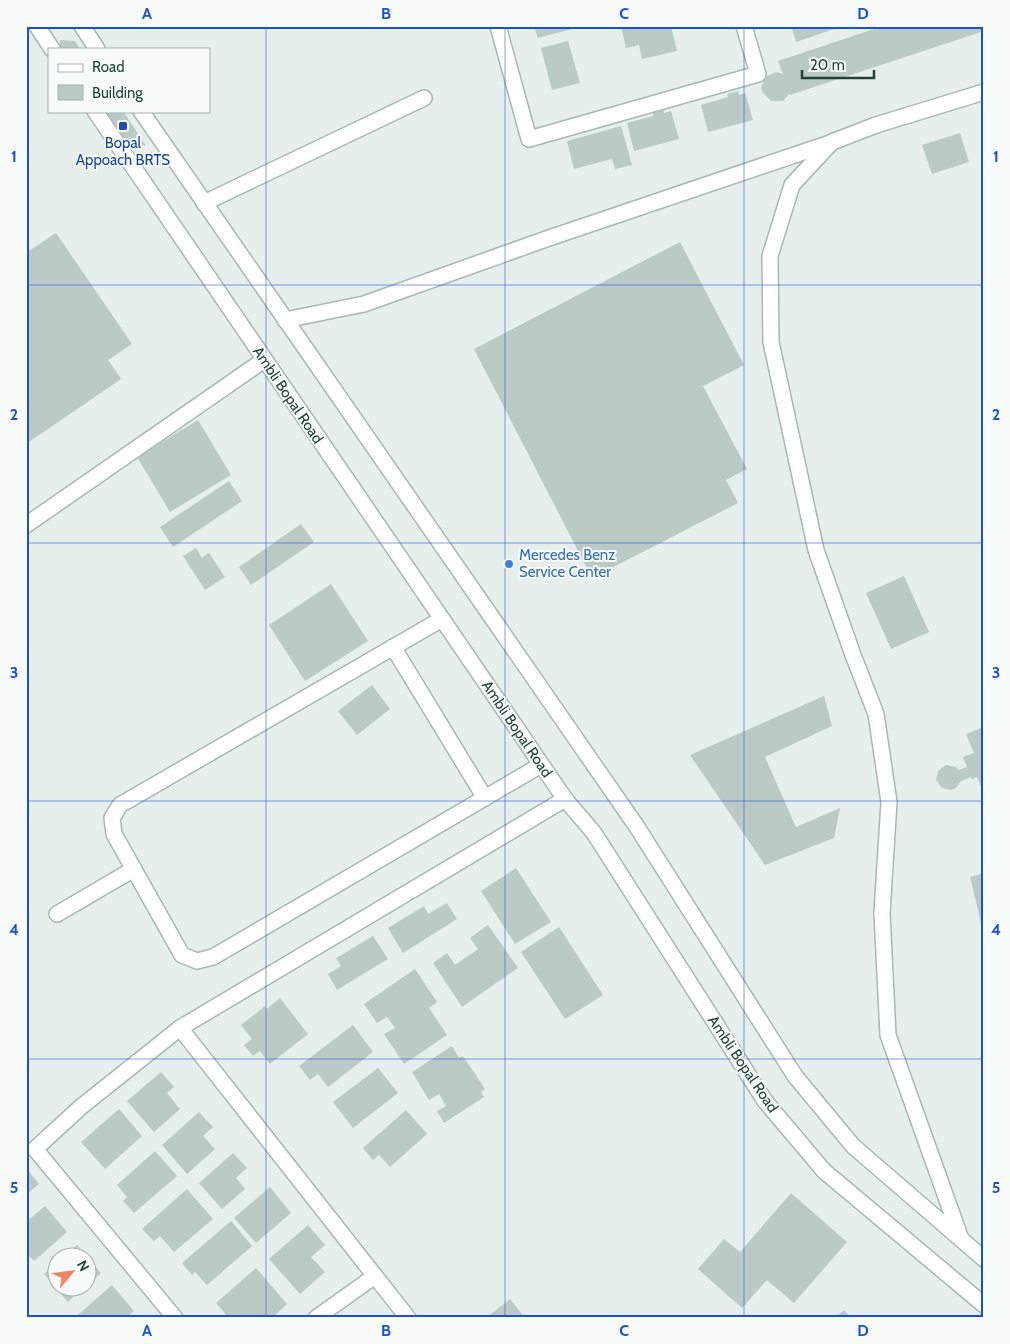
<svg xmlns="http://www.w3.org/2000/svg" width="1010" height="1344" font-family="Cabin,sans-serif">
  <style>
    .building { fill: #bbcac4 }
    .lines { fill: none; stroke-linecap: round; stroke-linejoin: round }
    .minor-casing { stroke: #a8b8b2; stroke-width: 18 }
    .minor { stroke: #fff; stroke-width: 15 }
    .grid { fill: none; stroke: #1d4ed8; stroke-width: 1; stroke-opacity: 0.55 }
    .transit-dot { fill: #1a4fb4; stroke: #f7fbf9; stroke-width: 2 }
    .shop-dot { fill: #3f7fe0; stroke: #f7fbf9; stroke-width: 2 }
    .labels { text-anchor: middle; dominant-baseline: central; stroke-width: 4; stroke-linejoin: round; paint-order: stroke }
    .transit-label { font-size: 15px; fill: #164399; stroke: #f7fbf9 }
    .street-label { font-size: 15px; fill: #24423a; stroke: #f7fbf9 }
    .shop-label { font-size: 15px; fill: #366cbe; stroke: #f7fbf9; text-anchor: start }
    .neatline { fill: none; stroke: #1d4ed8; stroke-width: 2 }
    .grid-label { font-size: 16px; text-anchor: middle; font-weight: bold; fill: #1d4ed8 }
  </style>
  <rect width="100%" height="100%" fill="#e6efeb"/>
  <g class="building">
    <polygon points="534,26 580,26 580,27 538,38"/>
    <polygon points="621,26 671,26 677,51 642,59 639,45 626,48"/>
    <polygon points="791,26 833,26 834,29 796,42"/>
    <polygon points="883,26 984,26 984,31 790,95 789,94 783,101 771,101 763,93 761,88 765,77 776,72 783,74 778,61"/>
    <polygon points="60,40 75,41 80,49 59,49"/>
    <polygon points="568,41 580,83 552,90 541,48"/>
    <polygon points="738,91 739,95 745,93 753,120 708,132 701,105 728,97 727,94"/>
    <polygon points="664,110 664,113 671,111 679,139 634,151 627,123 653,116 653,113"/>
    <polygon points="102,111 123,111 146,146 122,141"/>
    <polygon points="621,126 632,165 615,169 612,159 574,169 567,141"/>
    <polygon points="960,133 969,162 932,174 922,145"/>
    <polygon points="56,233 132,344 108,360 121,379 26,444 26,253"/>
    <polygon points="680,242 744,365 703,386 747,469 726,480 738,503 592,578 474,349"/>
    <polygon points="198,420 231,475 170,512 137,457"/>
    <polygon points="229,481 242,501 173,547 160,527"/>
    <polygon points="301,524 314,542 251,585 239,567"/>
    <polygon points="196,548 202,558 209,553 225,577 205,590 183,556"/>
    <polygon points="904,576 929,632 891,649 866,593"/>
    <polygon points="331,584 368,641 305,681 269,625"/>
    <polygon points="372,685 390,709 357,735 338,711"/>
    <polygon points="824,696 832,726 765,757 796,827 840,808 834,838 765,865 690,755"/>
    <polygon points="984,727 984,794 977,777 972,779 971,777 961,781 956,788 951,790 942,788 936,780 938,771 946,765 956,767 959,770 967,767 963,757 974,753 966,734"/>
    <polygon points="516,868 551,922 515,944 481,891"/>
    <polygon points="984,873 984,931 983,931 970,877"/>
    <polygon points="447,903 457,919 403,953 388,928 424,906 428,914"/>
    <polygon points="488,925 518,968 462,1007 433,963 447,953 455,965 478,949 470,938"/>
    <polygon points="559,927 603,995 565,1019 521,952"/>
    <polygon points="373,936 388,959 337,990 328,974 341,966 336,958"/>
    <polygon points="415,969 437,1002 429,1008 447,1035 404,1064 384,1034 395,1028 387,1017 377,1023 364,1004"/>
    <polygon points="280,998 308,1034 270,1064 260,1051 253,1056 244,1045 252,1039 241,1025 265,1006 267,1009"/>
    <polygon points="353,1025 373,1052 328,1087 318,1074 310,1080 299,1066"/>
    <polygon points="452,1046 459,1058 463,1056 485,1089 481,1092 484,1097 444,1123 437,1111 446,1106 439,1094 429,1100 412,1072"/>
    <polygon points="378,1068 398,1093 353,1128 333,1102"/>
    <polygon points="161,1072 174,1087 167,1093 180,1109 154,1132 127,1101"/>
    <polygon points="119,1109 142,1136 105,1169 81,1142"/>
    <polygon points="406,1110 427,1134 390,1167 379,1155 373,1160 363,1148"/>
    <polygon points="199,1112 213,1127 203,1136 215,1149 187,1174 162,1145"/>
    <polygon points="155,1151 177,1176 134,1213 123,1201 127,1197 117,1185"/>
    <polygon points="233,1153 247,1168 236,1178 245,1189 222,1209 199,1183"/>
    <polygon points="26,1168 39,1184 26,1195"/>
    <polygon points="270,1187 291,1213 256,1243 234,1218"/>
    <polygon points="187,1189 213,1219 174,1252 160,1236 154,1241 142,1229"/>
    <polygon points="791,1193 847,1242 794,1303 767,1280 742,1308 698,1269 724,1239 740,1252"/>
    <polygon points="45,1206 67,1232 34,1261 26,1253 26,1222"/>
    <polygon points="231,1221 252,1246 207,1285 195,1272 192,1275 182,1263"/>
    <polygon points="308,1225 325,1245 311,1257 325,1272 300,1294 269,1259"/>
    <polygon points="77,1245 86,1256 64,1256"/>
    <polygon points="88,1258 101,1273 88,1285"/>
    <polygon points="58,1262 58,1286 85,1286 68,1302 44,1274"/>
    <polygon points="256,1268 287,1304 272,1318 229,1318 216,1303"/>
    <polygon points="112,1285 134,1311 126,1318 80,1318 78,1315"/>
    <polygon points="510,1299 525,1318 486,1318"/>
    <polygon points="844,1310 851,1318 835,1318"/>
  </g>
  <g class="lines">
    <g class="minor-casing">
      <g id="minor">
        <polyline points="37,26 52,49"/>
        <polyline points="82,26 97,49"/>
        <polyline points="498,26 529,139 758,74 744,26"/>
        <polyline points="95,111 565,799 594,833 765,1101 824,1171 984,1305"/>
        <polyline points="141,111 637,827 795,1076 853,1146 984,1259"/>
        <polyline points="204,203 424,98"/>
        <polyline points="285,320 364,304 549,238 830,143"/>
        <polyline points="26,525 264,360"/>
        <polyline points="442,619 120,805 112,818 114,834 182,955 197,961 213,957 541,765"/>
        <polyline points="393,647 485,798"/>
        <polyline points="57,914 134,869"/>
        <polyline points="180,1028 408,1318"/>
        <polyline points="961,1239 888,1035 882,913 889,802 876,714 853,655 816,550 771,342 770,256 792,185 832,142 876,125 984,92"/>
        <polyline points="175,1318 35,1149 82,1106 180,1028 565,799"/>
        <polyline points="316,1318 375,1276"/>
      </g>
    </g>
    <use href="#minor" class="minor"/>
  </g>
  <path class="grid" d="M 266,26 L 266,1318M 505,26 L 505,1318M 744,26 L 744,1318M 26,285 L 984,285M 26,543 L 984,543M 26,801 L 984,801M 26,1059 L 984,1059"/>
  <rect class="transit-dot" x="118" y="121" width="10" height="10" rx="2.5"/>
  <circle class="shop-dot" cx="509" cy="564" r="5"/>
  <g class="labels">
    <g class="transit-label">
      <text x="123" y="143">Bopal<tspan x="123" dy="17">Appoach BRTS</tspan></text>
    </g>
    <g class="street-label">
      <text transform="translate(288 395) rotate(56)">Ambli Bopal Road</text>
      <text transform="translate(517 729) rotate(56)">Ambli Bopal Road</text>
      <text transform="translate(743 1064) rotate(56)">Ambli Bopal Road</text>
    </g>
    <g class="shop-label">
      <text x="519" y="555">Mercedes Benz<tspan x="519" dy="17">Service Center</tspan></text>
    </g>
  </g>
  <rect width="1010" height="1344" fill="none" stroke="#f7fbf9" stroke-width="55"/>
  <rect x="48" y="48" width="162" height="65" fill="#f7fbf9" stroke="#a3b1ad"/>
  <rect x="58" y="64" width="25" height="8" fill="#ffffff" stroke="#a3b1ad"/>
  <text x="92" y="72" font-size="15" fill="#24423a">Road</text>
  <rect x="58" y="85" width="25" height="15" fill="#bbcac4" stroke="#a3b1ad"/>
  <text x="92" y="98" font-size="15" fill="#24423a">Building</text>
  <g transform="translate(72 1272) rotate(61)"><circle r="24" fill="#f7fbf9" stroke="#a3b1ad"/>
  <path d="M0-4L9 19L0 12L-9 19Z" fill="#f4845f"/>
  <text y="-8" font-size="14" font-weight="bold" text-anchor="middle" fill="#24423a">N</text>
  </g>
  <path d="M802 70v8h72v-8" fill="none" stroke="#24423a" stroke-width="2.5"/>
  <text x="810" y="70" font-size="15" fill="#24423a" stroke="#f7fbf9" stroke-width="4" paint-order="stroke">20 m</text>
  <rect x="28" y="28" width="954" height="1288" class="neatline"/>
  <g class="grid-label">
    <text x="147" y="19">A</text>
    <text x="386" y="19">B</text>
    <text x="624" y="19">C</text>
    <text x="863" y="19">D</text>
    <text x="14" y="162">1</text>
    <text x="996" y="162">1</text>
    <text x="14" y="420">2</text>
    <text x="996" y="420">2</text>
    <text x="14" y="678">3</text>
    <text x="996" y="678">3</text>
    <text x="14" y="935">4</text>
    <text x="996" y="935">4</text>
    <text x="14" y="1193">5</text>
    <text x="996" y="1193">5</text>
    <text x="147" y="1336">A</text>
    <text x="386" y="1336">B</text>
    <text x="624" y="1336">C</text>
    <text x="863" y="1336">D</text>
  </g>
</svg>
